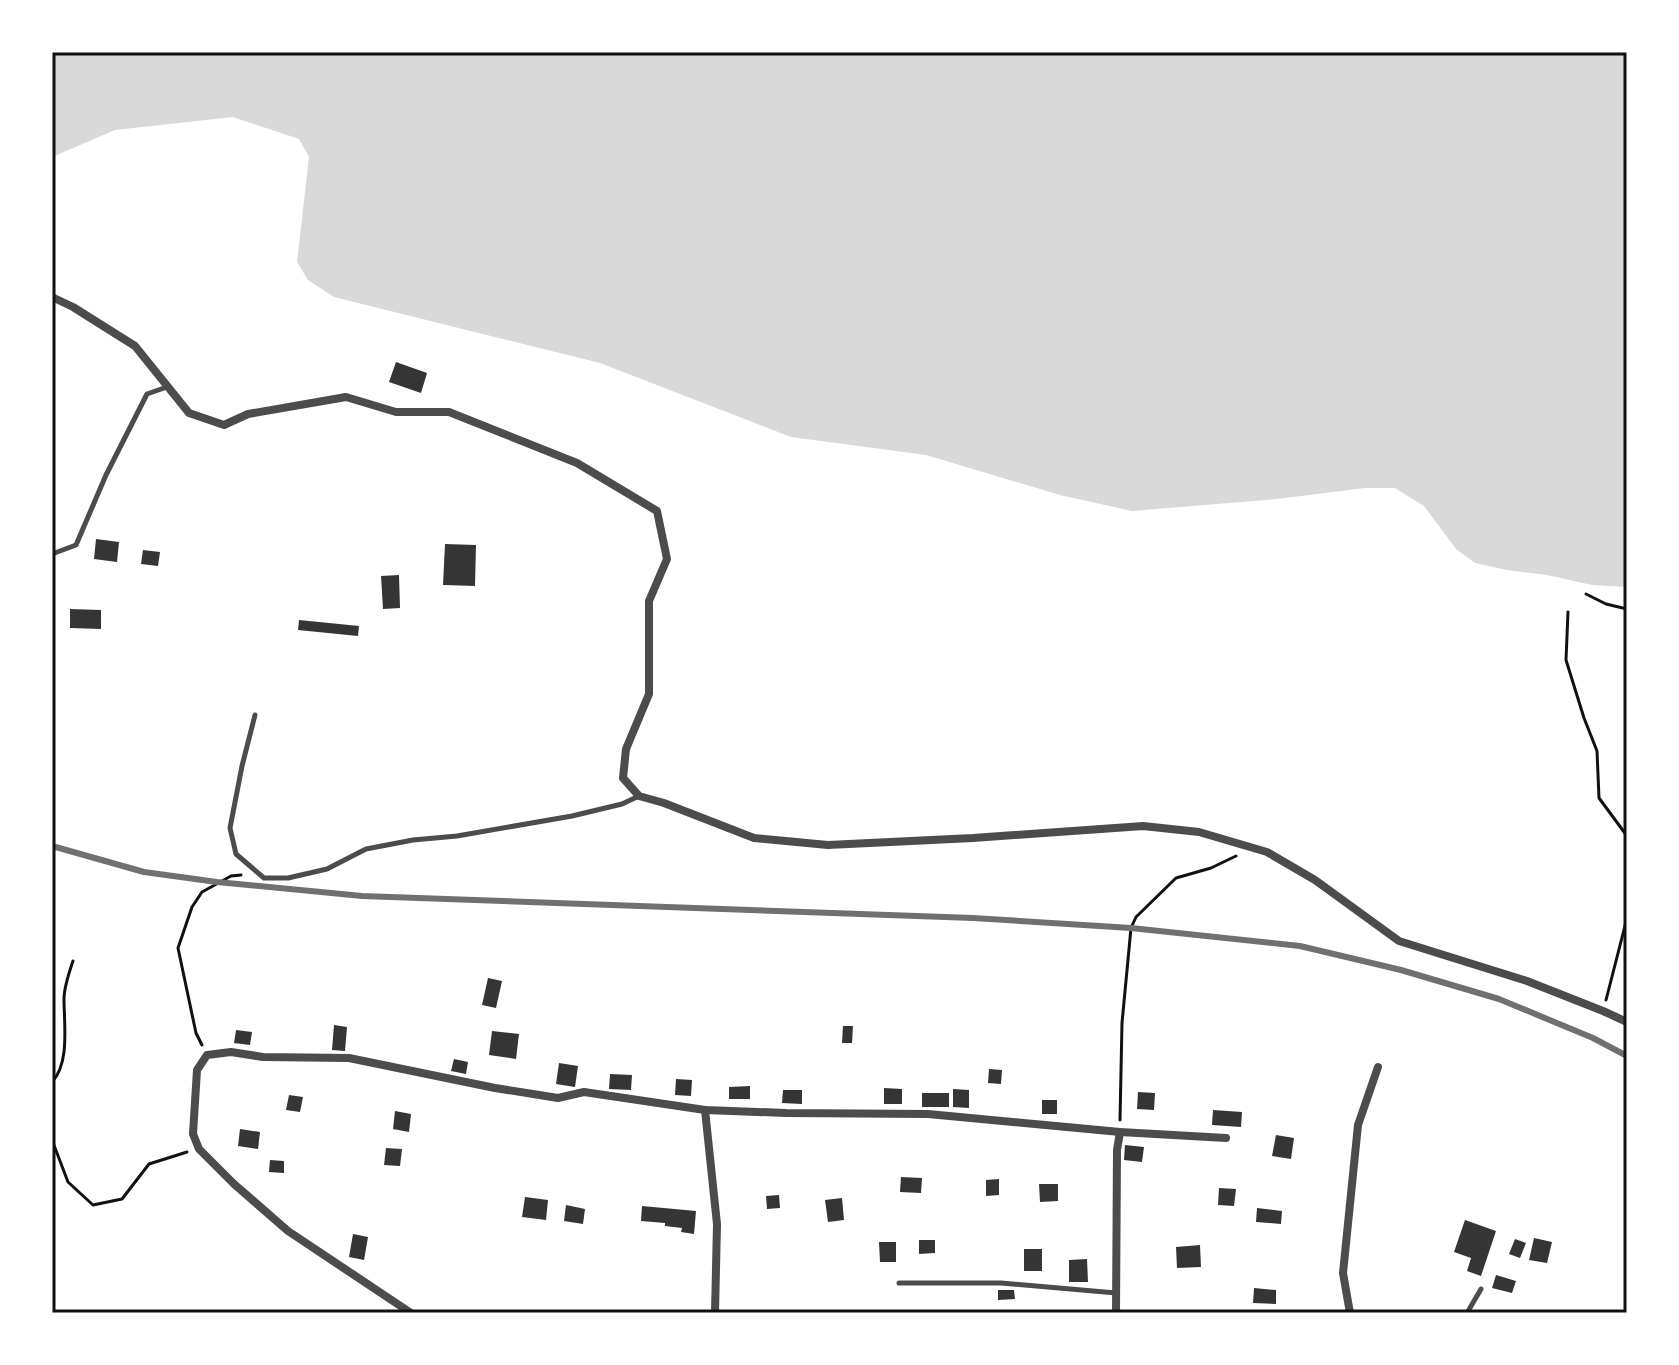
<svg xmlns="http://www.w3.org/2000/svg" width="1679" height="1365" font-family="'Fira Sans Condensed',sans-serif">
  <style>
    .water { fill: #d9d9d9 }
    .building { fill: #353535 }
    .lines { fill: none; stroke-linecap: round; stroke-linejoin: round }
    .path { stroke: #111; stroke-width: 3 }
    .service { stroke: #4c4c4c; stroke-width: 5 }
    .minor { stroke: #4c4c4c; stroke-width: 8 }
    .rail { stroke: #707070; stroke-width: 6 }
    .neatline { fill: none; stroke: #111; stroke-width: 3 }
  </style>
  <rect width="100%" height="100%" fill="#fff"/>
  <polygon class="water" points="52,52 1627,52 1627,587 1592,585 1547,575 1507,570 1475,563 1456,549 1424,506 1395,488 1365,488 1277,499 1132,511 1060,495 926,455 791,437 600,363 334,297 308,280 297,262 309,157 299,139 233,117 115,130 52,157"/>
  <g class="building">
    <polygon points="396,362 427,373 421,393 389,382"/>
    <polygon points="96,539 119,542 117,562 94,559"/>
    <polygon points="445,544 476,545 475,586 443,585"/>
    <polygon points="143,550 160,552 158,566 141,564"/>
    <polygon points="399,575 400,608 383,609 381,576"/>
    <polygon points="70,609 101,610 101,629 70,628"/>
    <polygon points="299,620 359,626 358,636 298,630"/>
    <polygon points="488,978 502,981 496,1008 482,1005"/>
    <polygon points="334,1025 347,1027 345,1051 332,1050"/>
    <polygon points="843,1026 853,1026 852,1043 842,1043"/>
    <polygon points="236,1030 252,1032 250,1045 234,1043"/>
    <polygon points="492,1031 519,1034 516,1059 489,1055"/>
    <polygon points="454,1059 468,1062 466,1074 451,1071"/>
    <polygon points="559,1063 578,1066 575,1087 556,1084"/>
    <polygon points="989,1069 1002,1070 1001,1084 988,1083"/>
    <polygon points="610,1074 632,1075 631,1090 609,1089"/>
    <polygon points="676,1079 692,1080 691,1096 675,1095"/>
    <polygon points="750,1086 750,1099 729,1099 729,1087"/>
    <polygon points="884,1088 902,1089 902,1104 884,1104"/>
    <polygon points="953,1089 969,1090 969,1108 953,1107"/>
    <polygon points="783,1090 802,1090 802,1104 782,1103"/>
    <polygon points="1138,1092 1155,1093 1154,1110 1137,1109"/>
    <rect x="922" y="1093" width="27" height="14"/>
    <polygon points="289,1095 303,1097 300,1112 286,1110"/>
    <rect x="1042" y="1100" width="15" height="14"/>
    <polygon points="1213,1110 1242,1112 1241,1127 1212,1125"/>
    <polygon points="395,1111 411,1114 409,1132 393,1129"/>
    <polygon points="240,1129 260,1132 258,1149 238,1146"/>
    <polygon points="1276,1135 1294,1138 1291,1159 1272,1156"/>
    <polygon points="1125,1145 1144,1147 1142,1162 1124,1160"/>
    <polygon points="386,1148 402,1149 400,1166 384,1165"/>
    <polygon points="270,1160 284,1161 284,1173 269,1172"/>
    <polygon points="901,1177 922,1178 921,1193 900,1192"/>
    <polygon points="999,1179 999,1195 986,1196 986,1180"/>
    <polygon points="1039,1184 1058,1184 1058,1201 1040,1202"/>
    <polygon points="1219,1188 1236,1189 1234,1206 1218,1205"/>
    <polygon points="779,1195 780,1208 767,1209 766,1196"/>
    <polygon points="525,1197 548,1200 546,1220 522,1217"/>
    <polygon points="842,1198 844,1220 828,1222 825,1200"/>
    <polygon points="566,1205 585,1209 583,1224 564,1221"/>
    <polygon points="642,1206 696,1211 694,1234 681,1232 682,1228 665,1226 665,1223 641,1221"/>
    <polygon points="1257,1208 1282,1211 1281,1224 1256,1222"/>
    <polygon points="1465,1220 1496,1231 1481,1276 1467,1271 1471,1258 1454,1252"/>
    <polygon points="353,1234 368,1237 364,1260 349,1257"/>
    <polygon points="1534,1238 1552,1242 1547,1263 1529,1260"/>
    <polygon points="1515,1239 1526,1243 1520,1258 1509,1254"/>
    <polygon points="919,1240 935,1240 935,1253 919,1254"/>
    <polygon points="879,1242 896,1242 896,1262 880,1262"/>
    <polygon points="1200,1245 1201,1267 1177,1268 1176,1247"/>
    <rect x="1024" y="1249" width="18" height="22"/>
    <polygon points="1087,1259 1088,1282 1069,1282 1069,1260"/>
    <polygon points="1496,1275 1516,1281 1512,1293 1492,1288"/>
    <polygon points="1254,1288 1276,1290 1276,1304 1253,1303"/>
    <polygon points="998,1290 1014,1290 1015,1299 998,1300"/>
  </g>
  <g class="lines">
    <g class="path">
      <polyline points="1586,594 1606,604 1627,609"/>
      <polyline points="1568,612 1566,660 1584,718 1597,751 1599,798 1627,836"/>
      <polyline points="1606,1000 1627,918"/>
      <polyline points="202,1045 196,1033 178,948 192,907 202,892 231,876 241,875"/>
      <path d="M 52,1082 C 70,1063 64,1024 64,999 C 64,987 69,973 73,961"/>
      <polyline points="1120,1120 1122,1023 1131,928 1136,917 1176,878 1211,868 1236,856"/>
      <polyline points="52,1140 68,1182 93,1205 122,1199 149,1164 187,1152"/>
    </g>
    <g class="service">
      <polyline points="52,554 76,545 106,475 147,394 167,387"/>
      <polyline points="255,715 242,766 230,828 236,854 264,878 288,878 327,869 366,849 413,840 457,836 572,816 622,804 639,796"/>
      <polyline points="899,1283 1001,1283 1116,1293"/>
      <polyline points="1467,1313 1481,1289"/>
    </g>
    <g class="minor">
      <polyline points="52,297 73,307 135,346 189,413 224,425 248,414 346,397 396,412 449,412 577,463 657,511 667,559 649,601 649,694 626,749 623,778 639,796 664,803 754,838 828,845 973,838 1143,826 1199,832 1267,852 1315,880 1399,941 1527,981 1603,1011 1627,1022"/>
      <polyline points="705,1110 717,1224 715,1313"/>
      <polyline points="411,1313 288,1231 234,1184 199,1149 193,1134 197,1070 207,1055 231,1052 263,1057 349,1058 495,1088 558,1098 584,1092 705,1110 786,1113 928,1114 1120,1132 1226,1138"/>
      <polyline points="1116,1313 1117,1150 1120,1132"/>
      <polyline points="1350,1313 1343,1273 1358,1125 1378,1067"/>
    </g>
    <polyline class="rail" points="52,846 144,872 217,882 362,896 973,918 1131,928 1300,946 1401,970 1499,999 1593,1038 1627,1056"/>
  </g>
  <rect width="1679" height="1365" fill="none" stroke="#ffffff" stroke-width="108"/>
  <rect x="54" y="54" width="1571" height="1257" class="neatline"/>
</svg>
